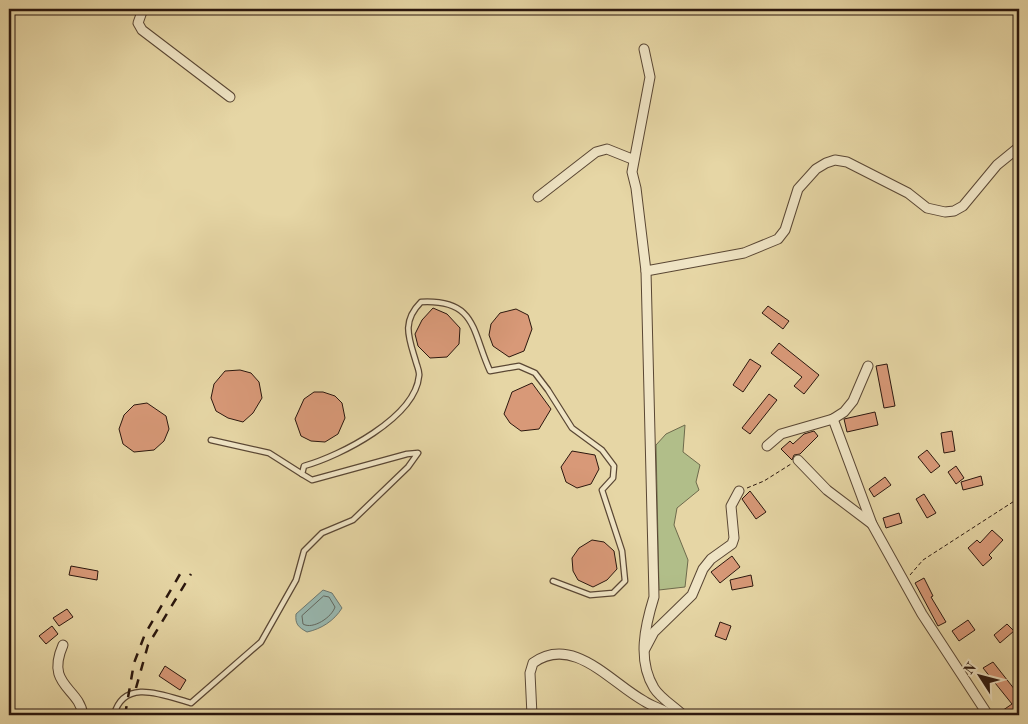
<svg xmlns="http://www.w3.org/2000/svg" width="1028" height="724" font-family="'Old Standard TT',serif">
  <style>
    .green { fill: #b1be89; stroke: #6e6a4c }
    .water { fill: #98b7af; stroke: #6c776f }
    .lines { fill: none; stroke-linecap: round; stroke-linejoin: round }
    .shore { stroke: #62675e; stroke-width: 1 }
    .building { fill: #d89978; stroke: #2b170e }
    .lane-casing { stroke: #5a4734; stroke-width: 7 }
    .street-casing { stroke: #5a4734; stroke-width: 11 }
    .path { stroke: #2b170e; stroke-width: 1; stroke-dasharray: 4 2.5; stroke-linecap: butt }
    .lane { stroke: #efe4c4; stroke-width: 4.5 }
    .street { stroke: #efe4c4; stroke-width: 9 }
    .rail { stroke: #2b170e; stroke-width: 2.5; stroke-dasharray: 9 9; stroke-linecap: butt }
  </style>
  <rect width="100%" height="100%" fill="#e6d6a5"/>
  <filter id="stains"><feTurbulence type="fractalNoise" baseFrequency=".004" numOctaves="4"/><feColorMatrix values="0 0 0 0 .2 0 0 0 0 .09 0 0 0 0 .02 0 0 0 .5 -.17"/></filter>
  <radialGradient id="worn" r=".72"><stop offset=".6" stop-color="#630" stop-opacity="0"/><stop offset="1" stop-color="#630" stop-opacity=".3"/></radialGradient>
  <polygon class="green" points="685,425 683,452 700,465 696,482 699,490 677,508 674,525 688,560 685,587 659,590 656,445 666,434"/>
  <path class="water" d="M 323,590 L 332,593 L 342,608 C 334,621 321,629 307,632 C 298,627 295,624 296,614 Z"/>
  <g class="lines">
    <path class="shore" d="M 324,596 L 329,597 L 335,607 C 332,617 313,630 303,624 L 302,616 Z"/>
  </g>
  <g class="building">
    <polygon points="768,306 789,321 783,329 762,313"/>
    <polygon points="433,308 447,314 460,328 459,344 447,357 430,358 418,346 415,334 422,320"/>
    <polygon points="516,309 528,315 532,329 524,351 509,357 493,346 489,335 491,324 500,313"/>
    <polygon points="779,343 819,375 804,394 794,386 802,377 771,353"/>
    <polygon points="750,359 761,366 743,392 733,385"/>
    <polygon points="887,364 895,406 884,408 876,366"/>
    <polygon points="240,370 251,373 259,382 262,398 253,413 243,422 228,418 216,411 211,398 214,384 225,371"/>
    <polygon points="532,383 551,409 539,429 521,431 510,423 504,414 512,392"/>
    <polygon points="314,392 323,392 335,396 342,403 345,418 338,434 325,442 311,441 301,436 295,419 304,399"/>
    <polygon points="769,394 777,400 750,434 742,428"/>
    <polygon points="147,403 166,416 169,429 164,441 154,450 134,452 123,444 119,429 124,415 134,405"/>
    <polygon points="875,412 878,425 847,432 844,419"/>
    <polygon points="814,431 818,436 800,454 794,455 792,460 781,449 790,441 793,444 804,434"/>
    <polygon points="952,431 955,451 944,453 941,433"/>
    <polygon points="927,450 940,466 931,473 918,457"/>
    <polygon points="572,451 595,455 599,469 591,484 577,488 566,482 561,467"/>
    <polygon points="956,466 964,478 956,484 948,472"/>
    <polygon points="981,476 983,485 963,490 961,482"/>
    <polygon points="885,477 891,485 874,497 869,489"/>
    <polygon points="750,491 766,512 756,519 742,499"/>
    <polygon points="924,494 936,513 927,518 916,499"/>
    <polygon points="899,513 902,523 886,528 883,518"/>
    <polygon points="992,530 1003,540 989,555 992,558 983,566 968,548 977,540 980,543"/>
    <polygon points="592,540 604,542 614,551 617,569 607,580 593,587 578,580 573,571 572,558 579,548"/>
    <polygon points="732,556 740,567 720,583 711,572"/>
    <polygon points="71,566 98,571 97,580 69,575"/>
    <polygon points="751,575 753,586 732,590 730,580"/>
    <polygon points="924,578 933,596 931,597 946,622 938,626 915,583"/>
    <polygon points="67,609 73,617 59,626 53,618"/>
    <polygon points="968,620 975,630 959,641 952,631"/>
    <polygon points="720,622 731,626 726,640 715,636"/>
    <polygon points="1007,624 1014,631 1000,643 994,635"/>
    <polygon points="52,626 58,634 46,644 39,636"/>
    <polygon points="993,662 1019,695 1019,715 996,715 1012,704 983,668"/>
    <polygon points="165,666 186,680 180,690 159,676"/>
  </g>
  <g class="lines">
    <g class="lane-casing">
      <g id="lane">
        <polyline points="211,440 269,453 302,474"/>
        <path d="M 114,715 C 124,677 165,696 191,703 L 261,642 L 296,580 L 304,551 L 322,533 L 353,520 L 408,467 L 418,453 L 407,454 L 312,480 L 302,474 L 304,466 C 340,456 415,418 419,376 C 420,372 417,366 416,362 C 409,338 401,322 421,302 C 477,299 472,332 490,371 L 519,366 L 535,373 L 548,390 L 572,428 L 602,450 L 614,466 L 613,478 L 602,490 L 622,551 L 625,581 L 613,593 L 590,595 L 553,581"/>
      </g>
    </g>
    <g class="street-casing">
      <g id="street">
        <polyline points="143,9 138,23 142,30 230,97"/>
        <path d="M 644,49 L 650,77 L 632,172 L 636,188 L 646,271 L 654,597 C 645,626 637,660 654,688 C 660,698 675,707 683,715"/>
        <polyline points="538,197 596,152 607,149 632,159"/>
        <polyline points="646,271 744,253 778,239 785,230 798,189 816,169 826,163 835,160 847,162 908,193 927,208 945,212 954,211 963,206 997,165 1019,147"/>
        <polyline points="833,419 872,524 922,614 988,715"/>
        <polyline points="767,446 781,434 833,419 844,412 853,401 868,366"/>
        <polyline points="798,460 827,490 872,524"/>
        <path d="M 63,645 C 45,686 79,687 83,715"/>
        <polyline points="645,649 654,632 692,595 703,569 711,559 732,544 734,538 731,506 739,491"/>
        <path d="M 532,715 L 530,673 L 533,663 C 573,634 611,683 644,701 C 653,707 663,709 671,715"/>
      </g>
    </g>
    <g class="path">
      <polyline points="747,488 764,481 791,464"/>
      <polyline points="910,575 923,560 1019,498"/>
    </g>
    <use href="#lane" class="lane"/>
    <use href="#street" class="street"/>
    <g class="rail">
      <polyline points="136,688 148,645 191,574"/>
      <polyline points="125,715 134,663 145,634 183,569"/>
    </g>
  </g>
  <rect width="1028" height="724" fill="none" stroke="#e6d6a5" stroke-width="30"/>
  <rect x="10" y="10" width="1008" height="704" fill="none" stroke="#2b170e" stroke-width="2.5"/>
  <rect x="15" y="15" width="998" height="694" fill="none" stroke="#2b170e"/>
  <g transform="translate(980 676) rotate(306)" stroke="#efe4c4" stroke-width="4" paint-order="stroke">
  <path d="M0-4L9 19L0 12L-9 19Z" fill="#2b170e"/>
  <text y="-8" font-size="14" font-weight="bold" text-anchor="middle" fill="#2b170e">N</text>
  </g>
  <rect width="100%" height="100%" filter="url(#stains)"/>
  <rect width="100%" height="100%" fill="url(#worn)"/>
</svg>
